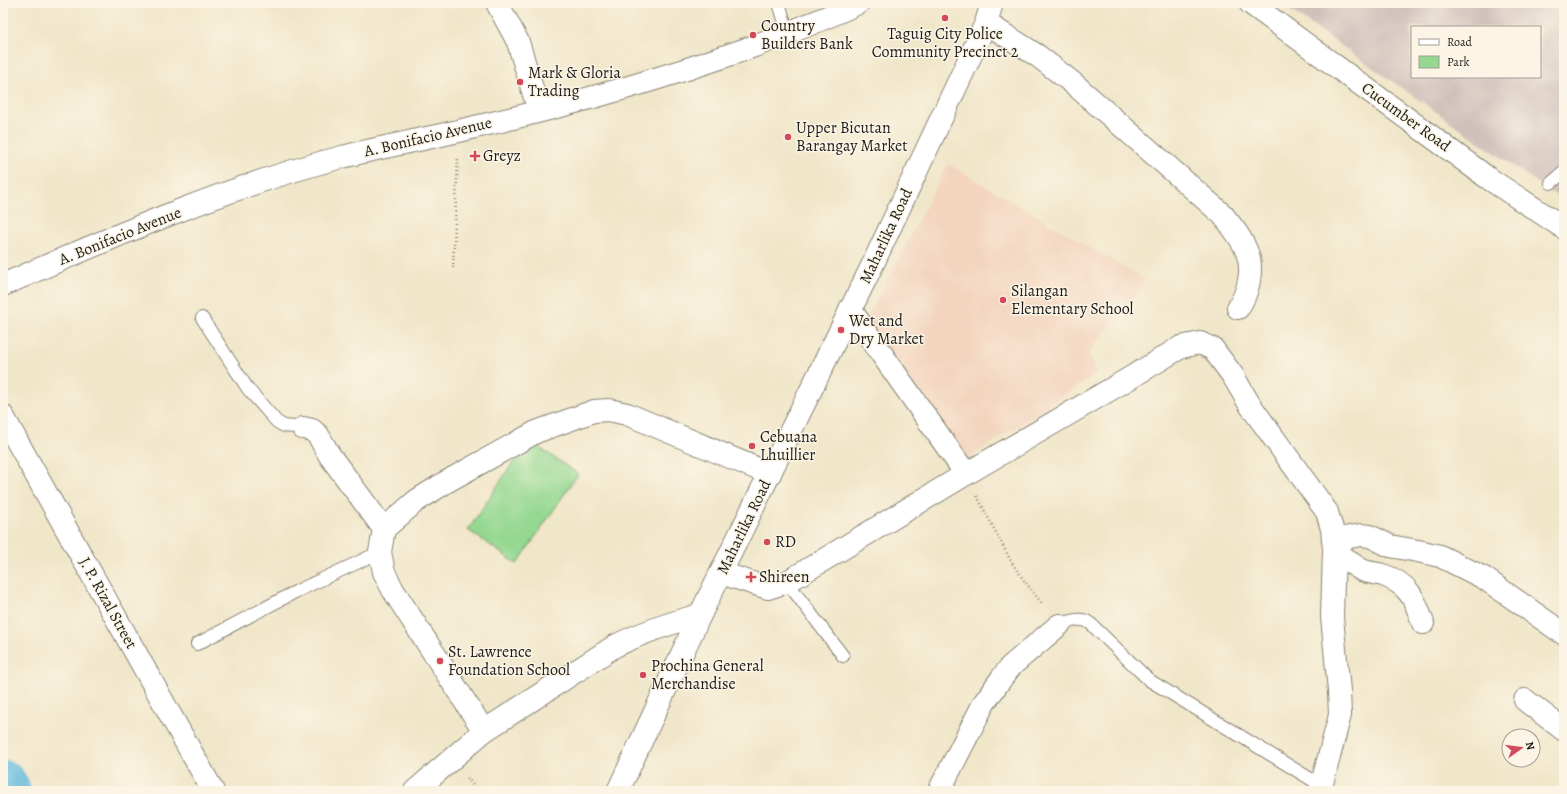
<svg xmlns="http://www.w3.org/2000/svg" width="1567" height="794" font-family="Alegreya,serif">
  <style>
    .built { fill: #f3d4be }
    .industrial { fill: #cfc0ba; fill-rule: evenodd }
    .green { fill: #94d891; stroke: #587a56 }
    .lines { fill: none; stroke-linecap: round; stroke-linejoin: round }
    .river { stroke: #60b9dd; stroke-width: 48 }
    .lane-casing { stroke: #868172; stroke-width: 14 }
    .street-casing { stroke: #868172; stroke-width: 24 }
    .secondary-casing { stroke: #868172; stroke-width: 24 }
    .path { stroke: #868172; stroke-width: 2.5; stroke-dasharray: 1 3; stroke-linecap: butt }
    .lane { stroke: #fff; stroke-width: 12 }
    .street { stroke: #fff; stroke-width: 22 }
    .secondary { stroke: #fff; stroke-width: 22 }
    .poi-dot { fill: #d1495b; stroke: #fcf5e5; stroke-width: 1.5 }
    .labels { text-anchor: middle; dominant-baseline: central; stroke-width: 3; stroke-linejoin: round; paint-order: stroke }
    .poi-label { font-size: 16px; fill: #1c1c1c; stroke: #fcf5e5; text-anchor: start }
    .street-label { font-size: 16px; fill: #1c1c1c; stroke: #fcf5e5 }
  </style>
  <rect width="100%" height="100%" fill="#fcf5e5"/>
  <filter id="ink" filterUnits="userSpaceOnUse"><feTurbulence type="fractalNoise" baseFrequency=".025" numOctaves="2"/><feDisplacementMap in="SourceGraphic" scale="8" xChannelSelector="R" yChannelSelector="G"/><feConvolveMatrix kernelMatrix="1 2 1 2 8 2 1 2 1" color-interpolation-filters="sRGB"/></filter>
  <filter id="wash" filterUnits="userSpaceOnUse"><feTurbulence type="fractalNoise" baseFrequency=".012" numOctaves="4" result="noise"/><feDisplacementMap in="SourceGraphic" scale="16" xChannelSelector="R" yChannelSelector="G"/><feGaussianBlur stdDeviation="0.9" result="paint"/><feColorMatrix in="noise" values="0 0 0 0 0 0 0 0 0 0 0 0 0 0 0 0 0 1.4 0 .05"/><feComposite in="paint" operator="in"/></filter>
  <g filter="url(#wash)">
    <rect width="100%" height="100%" fill="#f0e6c9"/>
    <polygon class="built" points="948,164 1146,280 1088,353 1098,373 967,459 866,321"/>
    <path class="industrial" d="M 1280,3 L 1564,3 L 1564,201 ZM 1412,27 L 1540,27 L 1540,77 L 1412,77 Z"/>
    <polygon class="green" points="528,440 578,474 517,564 468,530"/>
    <g class="lines">
      <polyline class="river" points="3,784 7,791"/>
    </g>
  </g>
  <g filter="url(#ink)">
    <g class="lines">
      <g class="lane-casing">
        <g id="lane">
          <polyline points="779,3 788,33"/>
          <polyline points="1551,183 1564,172"/>
          <polyline points="202,318 248,389 277,422 284,426 303,428"/>
          <polyline points="787,582 843,656"/>
          <path d="M 1059,625 C 1070,622 1080,616 1090,623 L 1149,680 L 1322,786"/>
          <polyline points="197,644 297,591 380,552"/>
        </g>
      </g>
      <g class="street-casing">
        <g id="street">
          <polyline points="497,3 518,42 539,111"/>
          <path d="M 986,23 L 1038,56 L 1074,84 L 1223,215 C 1232,227 1242,238 1247,252 C 1254,270 1248,293 1238,308"/>
          <polyline points="850,309 966,474"/>
          <polyline points="3,416 213,791"/>
          <polyline points="303,428 312,430 318,435 330,456 384,529"/>
          <polyline points="1333,540 1361,535 1370,536 1390,546 1418,551 1440,556 1484,578 1564,634"/>
          <path d="M 1334,549 C 1342,556 1352,565 1362,570 C 1368,573 1376,573 1383,575 C 1409,584 1415,599 1423,623"/>
          <polyline points="721,573 768,588 787,582 966,474 1130,378 1181,347 1200,343 1213,349 1233,376 1250,405 1327,512 1332,529 1334,549 1332,617 1339,691 1340,715 1320,791"/>
          <polyline points="1525,700 1564,730"/>
          <polyline points="484,731 393,590 384,572 380,552 384,529 416,501 446,482 536,432 594,411 609,410 627,414 770,474"/>
          <path d="M 415,791 L 484,731 L 615,646 C 643,632 670,623 700,615"/>
          <polyline points="939,791 984,703 1001,679 1011,666 1059,625"/>
        </g>
      </g>
      <g class="secondary-casing">
        <g id="secondary">
          <polyline points="1250,3 1488,178 1564,228"/>
          <path d="M 3,285 C 112,237 226,187 342,157 C 386,146 431,138 475,127 C 568,106 659,80 749,48 C 786,34 823,20 858,3"/>
          <polyline points="618,791 700,615 871,268 986,23 992,3"/>
        </g>
      </g>
      <g class="path">
        <polyline points="453,268 458,157"/>
        <polyline points="977,496 1012,563 1023,579 1043,605"/>
        <polyline points="467,778 478,791"/>
      </g>
      <use href="#lane" class="lane"/>
      <use href="#street" class="street"/>
      <use href="#secondary" class="secondary"/>
    </g>
  </g>
  <g class="poi-dot">
    <circle cx="945" cy="18" r="4"/>
    <circle cx="753" cy="35" r="4"/>
    <circle cx="520" cy="82" r="4"/>
    <circle cx="788" cy="137" r="4"/>
    <path d="M473 150h4v4h4v4h-4v4h-4v-4h-4v-4h4z"/>
    <circle cx="1003" cy="300" r="4"/>
    <circle cx="841" cy="330" r="4"/>
    <circle cx="752" cy="446" r="4"/>
    <circle cx="767" cy="542" r="4"/>
    <path d="M749 571h4v4h4v4h-4v4h-4v-4h-4v-4h4z"/>
    <circle cx="440" cy="661" r="4"/>
    <circle cx="643" cy="675" r="4"/>
  </g>
  <g class="labels">
    <g class="poi-label">
      <text x="761" y="26">Country<tspan x="761" dy="18">Builders Bank</tspan></text>
      <text x="945" y="34" text-anchor="middle">Taguig City Police<tspan x="945" dy="18">Community Precinct 2</tspan></text>
      <text x="528" y="73">Mark &amp; Gloria<tspan x="528" dy="18">Trading</tspan></text>
      <text x="796" y="128">Upper Bicutan<tspan x="796" dy="18">Barangay Market</tspan></text>
      <text x="483" y="156">Greyz</text>
      <text x="1011" y="291">Silangan<tspan x="1011" dy="18">Elementary School</tspan></text>
      <text x="849" y="321">Wet and<tspan x="849" dy="18">Dry Market</tspan></text>
      <text x="760" y="437">Cebuana<tspan x="760" dy="18">Lhuillier</tspan></text>
      <text x="775" y="542">RD</text>
      <text x="759" y="577">Shireen</text>
      <text x="448" y="652">St. Lawrence<tspan x="448" dy="18">Foundation School</tspan></text>
      <text x="651" y="666">Prochina General<tspan x="651" dy="18">Merchandise</tspan></text>
    </g>
    <g class="street-label">
      <text transform="translate(1406 117) rotate(36)">Cucumber Road</text>
      <text transform="translate(428 137) rotate(-13)">A. Bonifacio Avenue</text>
      <text transform="translate(120 236) rotate(-22)">A. Bonifacio Avenue</text>
      <text transform="translate(886 236) rotate(-65)">Maharlika Road</text>
      <text transform="translate(744 527) rotate(-64)">Maharlika Road</text>
      <text transform="translate(108 603) rotate(61)">J. P. Rizal Street</text>
    </g>
  </g>
  <rect width="1567" height="794" fill="none" stroke="#fcf5e5" stroke-width="16"/>
  <rect x="1411" y="26" width="130" height="52" fill="#fcf5e5" stroke="#a29e95"/>
  <rect x="1419" y="39" width="20" height="6" fill="#ffffff" stroke="#a29e95"/>
  <text x="1447" y="46" font-size="12" fill="#1c1c1c">Road</text>
  <rect x="1419" y="56" width="20" height="12" fill="#94d891" stroke="#a29e95"/>
  <text x="1447" y="66" font-size="12" fill="#1c1c1c">Park</text>
  <g transform="translate(1521 748) rotate(76)"><circle r="19" fill="#fcf5e5" stroke="#a29e95"/>
  <path d="M0-3L7 15L0 10L-7 15Z" fill="#d1495b"/>
  <text y="-6" font-size="11" font-weight="bold" text-anchor="middle" fill="#1c1c1c">N</text>
  </g>
</svg>
